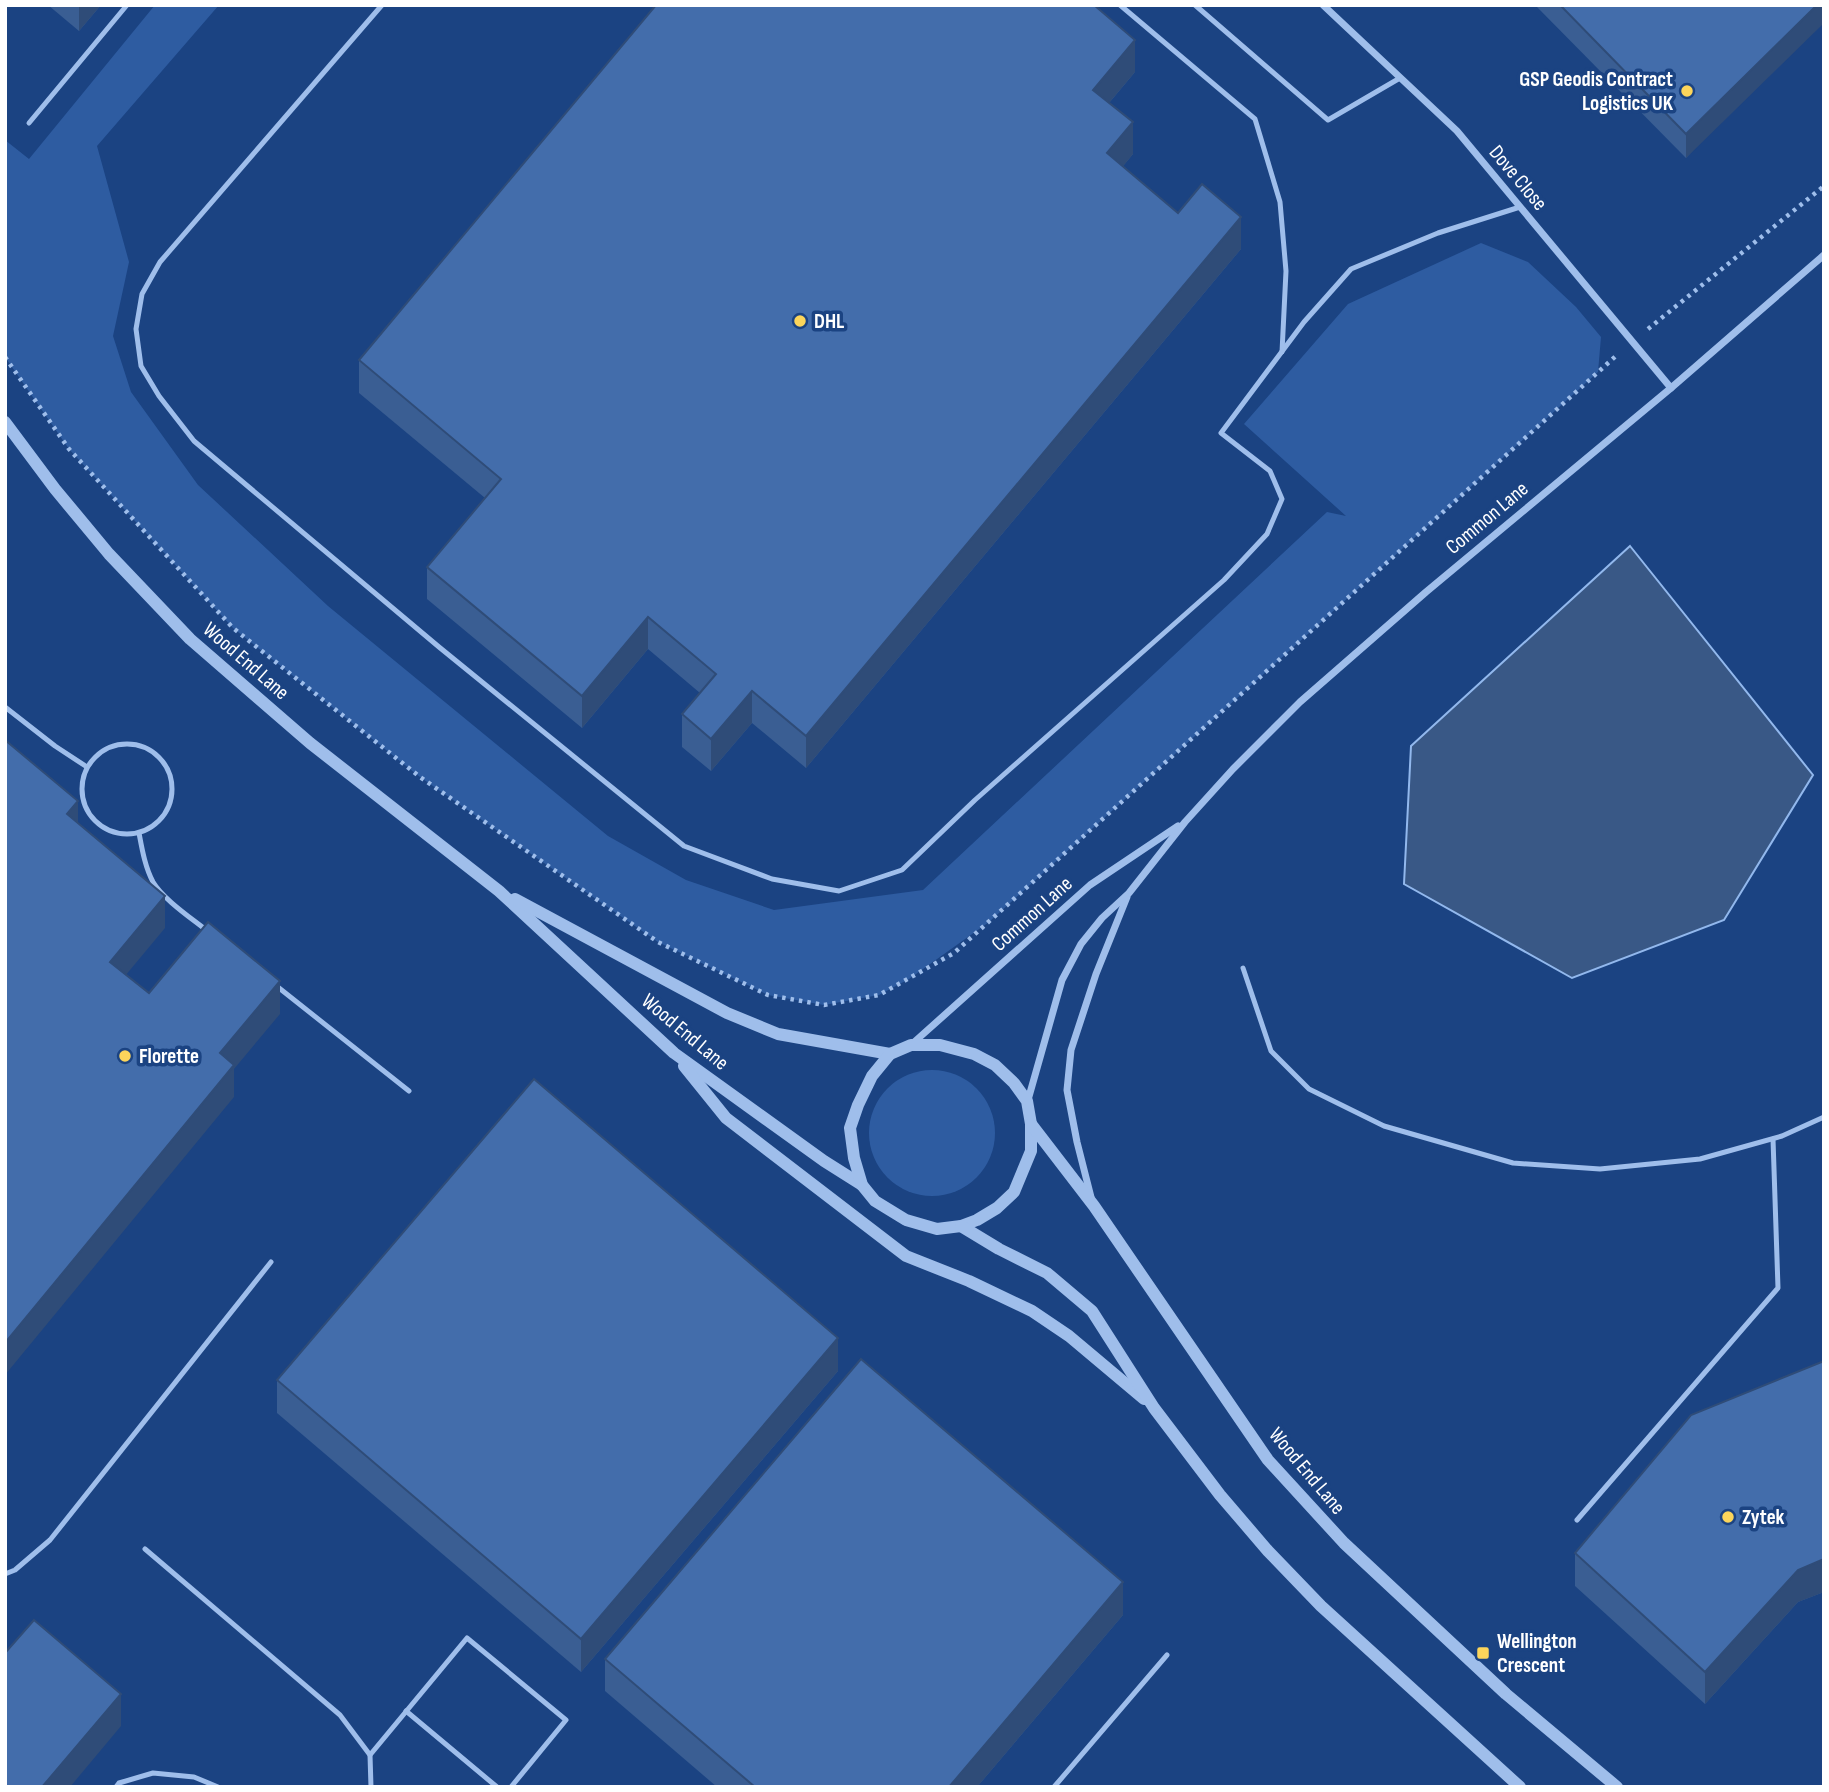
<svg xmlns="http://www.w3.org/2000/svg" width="1829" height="1792" font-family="'Sofia Sans Condensed',sans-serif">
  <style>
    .green { fill: #2e5ca1 }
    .water { fill: #395886; stroke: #92b8ed; stroke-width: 2 }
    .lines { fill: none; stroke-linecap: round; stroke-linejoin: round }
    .path { stroke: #9fbeeb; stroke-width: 4.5; stroke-dasharray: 3.5 5; stroke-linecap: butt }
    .service { stroke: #9fbeeb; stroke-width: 5 }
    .minor { stroke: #9fbeeb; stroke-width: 7 }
    .tertiary { stroke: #9fbeeb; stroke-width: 12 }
    .wall { fill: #3a5e93 }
    .shaded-wall { fill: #2f4c78 }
    .building { fill: #436dab; stroke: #2f4c78; stroke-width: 2 }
    .poi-dot { fill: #fcd55b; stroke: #1b4382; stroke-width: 2.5 }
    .labels { text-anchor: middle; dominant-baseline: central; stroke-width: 7; stroke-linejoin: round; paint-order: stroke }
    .poi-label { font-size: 21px; font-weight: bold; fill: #fff; stroke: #1b4382; text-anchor: start }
    .street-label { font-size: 21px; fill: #fff; stroke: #1b4382 }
  </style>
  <rect width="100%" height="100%" fill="#1b4382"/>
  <g class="green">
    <polygon points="155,5 219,5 97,146 129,262 113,336 131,392 198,485 328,606 608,836 686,880 774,910 923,890 1327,512 1346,516 1244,424 1348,304 1481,243 1528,262 1576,307 1601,337 1598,372 989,922 909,979 879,995 824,1005 768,995 658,942 420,777 233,628 69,449 5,357 5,140 29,159"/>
    <circle cx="932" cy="1133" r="63"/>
  </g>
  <polygon class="water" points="1630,546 1813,775 1724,920 1572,978 1404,884 1411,746"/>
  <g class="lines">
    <g class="path">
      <polyline points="1648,329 1824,186"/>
      <polyline points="5,357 69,449 233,628 420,777 658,942 768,995 824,1005 879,995 954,953 1617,355"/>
    </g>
    <g class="service">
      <polyline points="382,5 160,262 142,294 136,329 141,366 159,396 194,441 439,647 684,846 772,879 839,891 902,870 975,800 1224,580 1267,534 1282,499 1270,471 1221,433 1304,322 1351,269 1438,233 1520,207"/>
      <polyline points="1120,5 1255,119 1280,202 1286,271 1282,352"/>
      <polyline points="1195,5 1328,120 1400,78"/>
      <polyline points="29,123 127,5"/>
      <polyline points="5,707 55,746 87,767"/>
      <circle cx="127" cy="789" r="45"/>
      <path d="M 139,833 C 142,849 145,867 153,882 C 163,899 191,918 206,930"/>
      <polyline points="1243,968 1271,1051 1309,1089 1384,1126 1513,1163 1600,1169 1700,1159 1782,1136 1824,1117"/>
      <polyline points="274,984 409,1091"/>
      <polyline points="1577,1520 1778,1288 1773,1139"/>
      <polyline points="145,1549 340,1715 370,1755"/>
      <polyline points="5,1574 15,1570 50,1540 271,1262"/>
      <polyline points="406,1711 497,1787"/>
      <polyline points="116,1787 119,1783 153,1773 194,1777 218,1787"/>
      <polyline points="371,1787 370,1755 467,1638 566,1720 511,1787"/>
      <polyline points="1054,1787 1167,1655"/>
    </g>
    <g class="minor">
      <polyline points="1323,5 1457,131 1671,388"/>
      <polyline points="912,1044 1090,885 1178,826"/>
      <polyline points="1028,1100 1062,980 1081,944 1102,918 1129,893 1185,822 1233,769 1300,702 1426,592 1671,388 1824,255"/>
      <polyline points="1091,1197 1077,1142 1067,1090 1071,1050 1096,974 1127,897"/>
    </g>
    <g class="tertiary">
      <polyline points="5,422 55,489 109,554 190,639 310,743 499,891 674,1053 824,1161 862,1185"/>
      <polyline points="515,899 727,1013 778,1034 890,1054"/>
      <polygon points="911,1045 940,1045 974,1054 995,1065 1014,1083 1027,1101 1031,1124 1031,1151 1014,1192 997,1208 977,1220 961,1226 937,1229 906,1220 875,1201 862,1185 854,1158 850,1128 858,1105 872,1076 890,1054"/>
      <polyline points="684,1066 726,1118 906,1256 969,1281 1032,1311 1069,1336 1144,1399"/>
      <polyline points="1031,1124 1094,1206 1268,1460 1344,1543 1506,1694 1617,1787"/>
      <polyline points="961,1226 999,1249 1047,1273 1092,1311 1154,1408 1220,1495 1268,1551 1321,1606 1520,1787"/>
    </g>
  </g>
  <g class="wall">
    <polygon points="48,5 101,5 79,31"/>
    <polygon points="1535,5 1824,5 1686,158"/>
    <polygon points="1135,72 1109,103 1133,154 1123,166 1178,213 1241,249 806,768 752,723 711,771 682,747 682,714 700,693 648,649 582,728 427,599 427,567 485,498 359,393 359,360"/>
    <polygon points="1824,1361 1824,1592 1798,1602 1705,1704 1575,1586 1575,1553"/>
    <polygon points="838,1371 581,1672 277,1413 277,1380"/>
    <polygon points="1123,1615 977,1787 717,1787 605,1691 605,1659"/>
  </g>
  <g class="shaded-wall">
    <polygon points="79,5 101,5 79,31"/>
    <polygon points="1817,5 1824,5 1824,23 1686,158 1686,134"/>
    <polygon points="1135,40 1135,72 1093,122 1093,90"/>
    <polygon points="1133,122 1133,154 1107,186 1107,153"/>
    <polygon points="1241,217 1241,249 806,768 806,736"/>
    <polygon points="648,617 648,649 582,728 582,696"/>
    <polygon points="752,691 752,723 711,771 711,739"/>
    <polygon points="78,801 78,833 67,814"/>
    <polygon points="165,896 165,928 110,994 110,962"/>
    <polygon points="280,981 280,1014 234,1069 234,1097 5,1375 5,1343 220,1053"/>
    <polygon points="838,1338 838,1371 581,1672 581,1639"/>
    <polygon points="1824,1559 1824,1592 1798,1602 1705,1704 1705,1672 1798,1570"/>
    <polygon points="1123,1582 1123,1615 977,1787 949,1787"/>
    <polygon points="121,1694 121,1726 70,1787 42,1787"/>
  </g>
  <g class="building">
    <polygon points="656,5 1094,5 1135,40 1093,90 1133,122 1107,153 1178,213 1202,184 1241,217 806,736 752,691 711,739 682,714 716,674 648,617 582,696 427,567 501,479 359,360"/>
    <polygon points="1560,5 1817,5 1686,134"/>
    <polygon points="5,740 78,801 67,814 165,896 110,962 149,993 208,922 280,981 220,1053 234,1065 5,1343"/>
    <polygon points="534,1079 838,1338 581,1639 277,1380"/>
    <polygon points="861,1359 1123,1582 949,1787 755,1787 605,1659"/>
    <polygon points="1824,1361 1824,1559 1798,1570 1705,1672 1575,1553 1691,1415"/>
    <polygon points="34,1620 121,1694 42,1787 5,1787 5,1653"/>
  </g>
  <g class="poi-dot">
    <circle cx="1687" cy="91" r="7"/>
    <circle cx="800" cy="321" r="7"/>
    <circle cx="125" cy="1056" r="7"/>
    <circle cx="1728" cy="1517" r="7"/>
    <rect x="1476" y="1646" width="14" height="14" rx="3.5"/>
  </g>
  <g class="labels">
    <g class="poi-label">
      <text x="1673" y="79" text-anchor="end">GSP Geodis Contract<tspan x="1673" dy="24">Logistics UK</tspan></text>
      <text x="814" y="321">DHL</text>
      <text x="139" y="1056">Florette</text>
      <text x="1742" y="1517">Zytek</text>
      <text x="1497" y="1641">Wellington<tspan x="1497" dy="24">Crescent</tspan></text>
    </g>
    <g class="street-label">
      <text transform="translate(1518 178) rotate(50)">Dove Close</text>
      <text transform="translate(1487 518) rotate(-40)">Common Lane</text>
      <text transform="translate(246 661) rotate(41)">Wood End Lane</text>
      <text transform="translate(1032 914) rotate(-42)">Common Lane</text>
      <text transform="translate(685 1032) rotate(40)">Wood End Lane</text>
      <text transform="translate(1307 1471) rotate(50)">Wood End Lane</text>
    </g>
  </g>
  <rect width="1829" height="1792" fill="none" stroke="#ffffff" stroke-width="14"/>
</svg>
